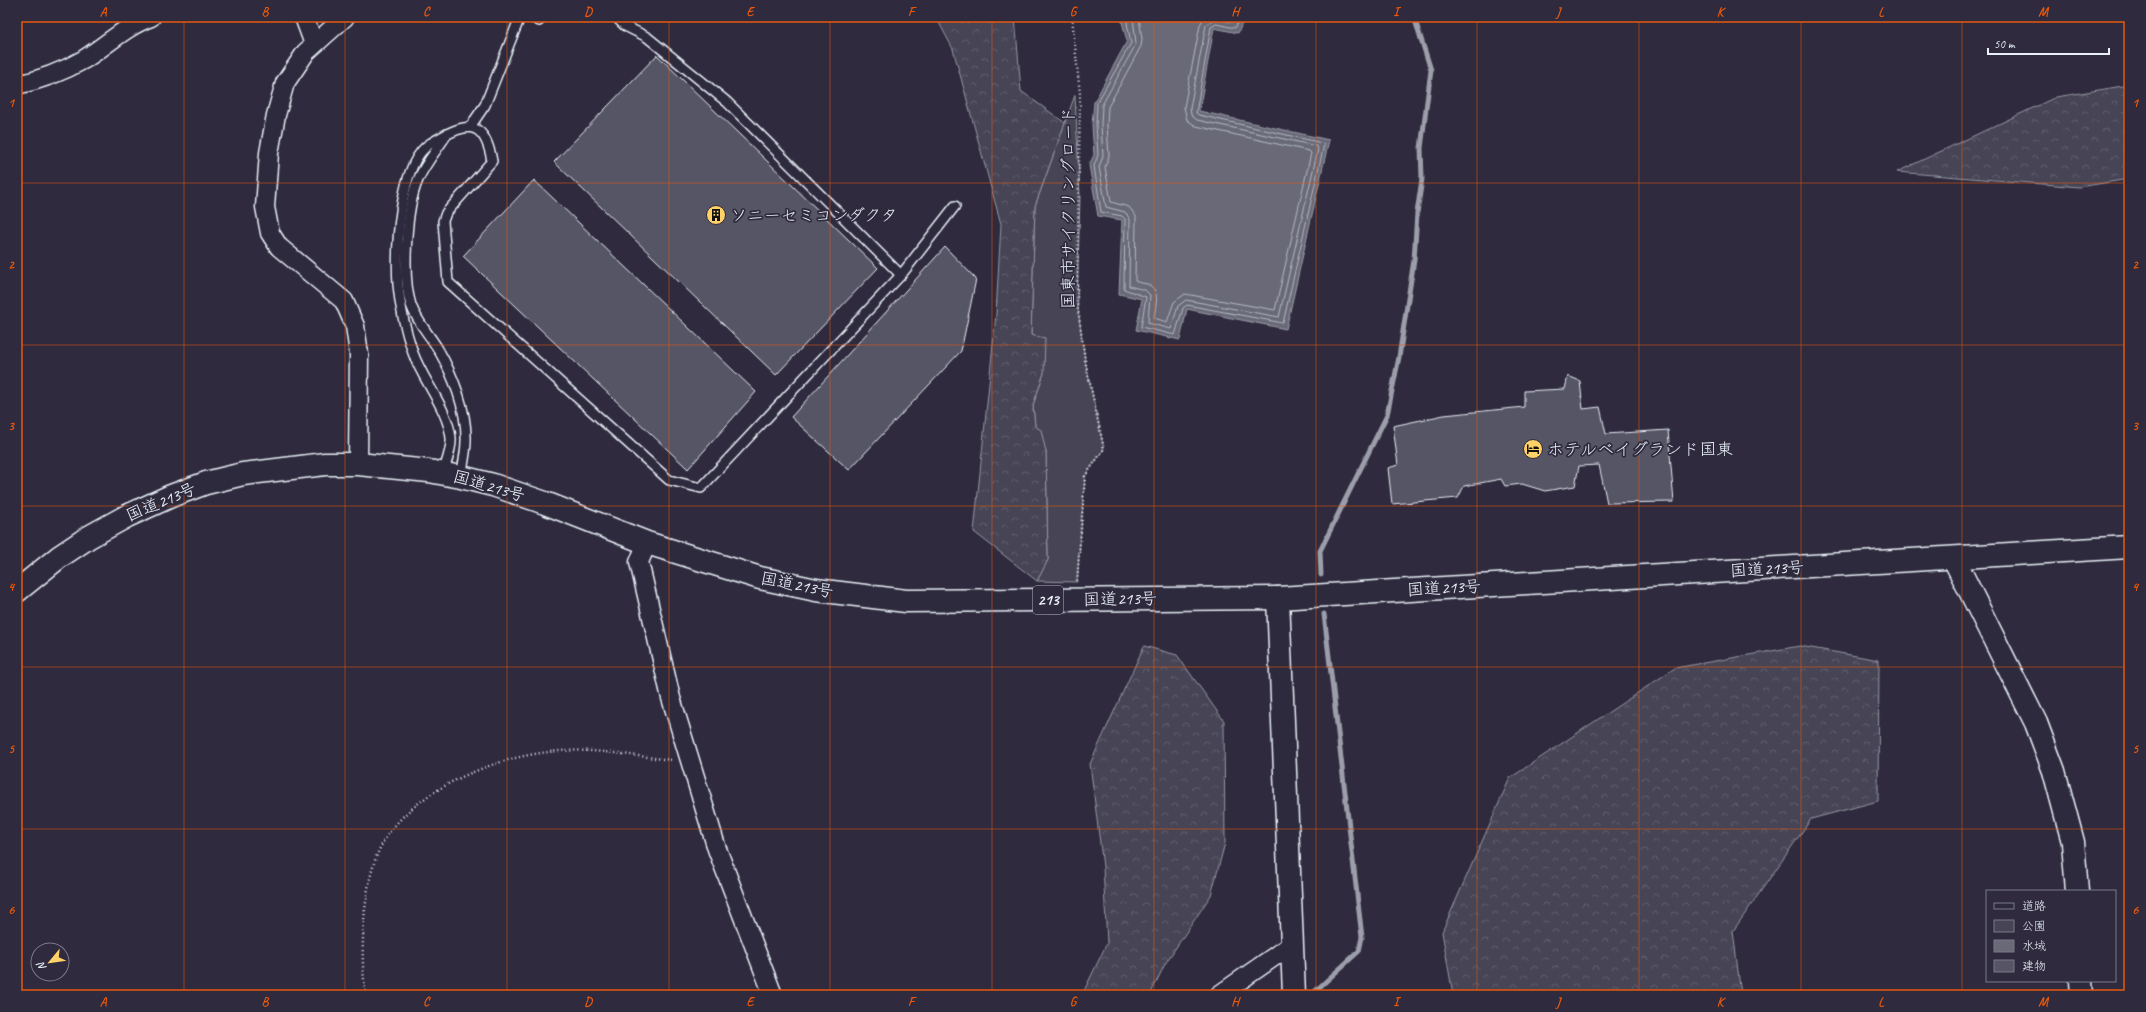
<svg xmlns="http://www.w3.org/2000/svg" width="2146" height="1012" font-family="Caveat,'Klee One',sans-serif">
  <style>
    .green { fill: #464455; stroke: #979aa6 }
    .forest { fill: url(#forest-crowns); stroke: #979aa6 }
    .water { fill: #696978; stroke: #9c9fab }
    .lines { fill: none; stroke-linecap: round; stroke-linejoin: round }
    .shore { stroke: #b5bbc5; stroke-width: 1 }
    .stream { stroke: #9c9fab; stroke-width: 5 }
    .building { fill: #575565; stroke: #e8f1f8 }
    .lane-casing { stroke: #e8f1f8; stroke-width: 12 }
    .street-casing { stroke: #e8f1f8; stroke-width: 21 }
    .secondary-casing { stroke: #e8f1f8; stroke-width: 25 }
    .highway-casing { stroke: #e8f1f8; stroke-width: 25 }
    .path { stroke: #e8f1f8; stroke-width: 2.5; stroke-dasharray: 1 3; stroke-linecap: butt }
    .lane { stroke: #2f2a3d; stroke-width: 9 }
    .street { stroke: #2f2a3d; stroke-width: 18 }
    .secondary { stroke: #2f2a3d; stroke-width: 22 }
    .highway { stroke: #2f2a3d; stroke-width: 22 }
    .grid { fill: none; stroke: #e8590c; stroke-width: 1; stroke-opacity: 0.55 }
    .labels { text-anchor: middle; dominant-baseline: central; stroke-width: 3.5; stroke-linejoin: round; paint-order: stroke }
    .shield { fill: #2f2a3d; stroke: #b0b5c0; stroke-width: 1 }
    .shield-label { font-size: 16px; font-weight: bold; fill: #e8f1f8 }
    .street-label { font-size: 17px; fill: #e8f1f8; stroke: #2f2a3d }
    .poi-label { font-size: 17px; fill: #e8f1f8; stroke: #2f2a3d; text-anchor: start }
    .neatline { fill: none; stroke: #e8590c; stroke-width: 1.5 }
    .grid-label { font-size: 13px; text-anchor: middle; font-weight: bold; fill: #e8590c }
  </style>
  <defs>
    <pattern id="forest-crowns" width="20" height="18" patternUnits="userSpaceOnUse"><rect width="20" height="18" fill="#464455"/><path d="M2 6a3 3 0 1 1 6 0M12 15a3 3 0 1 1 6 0" fill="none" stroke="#615f6e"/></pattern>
  </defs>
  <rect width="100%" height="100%" fill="#2f2a3d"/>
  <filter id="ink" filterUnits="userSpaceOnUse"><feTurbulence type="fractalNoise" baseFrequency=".025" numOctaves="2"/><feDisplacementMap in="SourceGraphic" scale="8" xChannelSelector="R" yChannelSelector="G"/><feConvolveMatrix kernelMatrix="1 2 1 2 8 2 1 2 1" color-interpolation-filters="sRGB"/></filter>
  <g filter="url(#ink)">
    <polygon class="green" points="1075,95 1080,196 1077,302 1085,360 1104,449 1085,476 1077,582 1037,581 1048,559 1046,452 1035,426 1033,405 1044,373 1031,335 1035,206"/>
    <g class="forest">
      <polygon points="936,17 1015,17 1021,91 1065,123 1035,206 1031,335 1045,338 1044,373 1033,405 1035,426 1041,430 1046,452 1048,560 1037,581 974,532 996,314 1001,224 953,49"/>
      <polygon points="2129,85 2129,179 2079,187 1897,172 2056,97"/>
      <polygon points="1144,646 1177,655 1224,721 1225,843 1211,895 1165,964 1150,995 1082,995 1107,943 1103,867 1090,764"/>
      <polygon points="1800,646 1879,660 1878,801 1811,819 1733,931 1741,995 1453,995 1442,932 1510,778 1675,668"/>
    </g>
    <polygon class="water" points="1124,17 1245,17 1238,33 1214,28 1199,111 1329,140 1286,329 1187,309 1180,340 1136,330 1142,299 1119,294 1122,220 1098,216 1089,165 1094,155 1092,125 1094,102 1127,41 1122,22"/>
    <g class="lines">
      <g class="shore">
        <polyline points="1128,17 1127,23 1131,43 1097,103 1096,125 1098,155 1094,166 1101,212 1122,216 1125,219 1124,289 1146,297 1141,327 1175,335 1183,308 1187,305 1283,323 1324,145 1322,143 1199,115 1196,113 1211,27 1216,24 1235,28 1241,17"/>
        <polyline points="1133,17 1136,44 1102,105 1101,125 1103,156 1099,167 1106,207 1125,212 1130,219 1129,286 1145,290 1150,295 1148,323 1171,329 1178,306 1186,300 1279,317 1318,149 1316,146 1197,120 1191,115 1190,108 1206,25 1214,19 1233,22 1236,17"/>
        <path d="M 1139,17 L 1142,39 L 1141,46 L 1108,107 L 1107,125 L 1109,156 L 1105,167 L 1111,202 L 1129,207 L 1136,216 L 1135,281 C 1139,283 1143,283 1147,284 C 1162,290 1155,306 1154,318 L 1167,322 L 1174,302 L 1185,294 L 1275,310 L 1311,153 L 1309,151 L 1196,126 L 1187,120 L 1184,107 L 1200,25 L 1204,17"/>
      </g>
      <g class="stream">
        <polyline points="1321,575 1320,551 1387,415 1399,357 1414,260 1417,213 1422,179 1421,148 1431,70 1414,17"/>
        <polyline points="1311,995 1359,951 1362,937 1324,614"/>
      </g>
    </g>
    <g class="building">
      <polygon points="657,55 878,268 776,375 554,162"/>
      <polygon points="534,180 756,392 688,469 463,256"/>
      <polygon points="945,247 976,279 961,351 849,470 791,417"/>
      <polygon points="1568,376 1580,381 1583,409 1600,407 1606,434 1668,430 1674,502 1607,503 1599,465 1579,466 1575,486 1545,491 1522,484 1505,486 1501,479 1464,486 1458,498 1392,504 1388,468 1398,465 1393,426 1444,415 1524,407 1524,391 1565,389"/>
    </g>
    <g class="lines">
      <g class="lane-casing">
        <g id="lane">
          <polyline points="531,17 539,21"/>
          <polyline points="616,17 625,26 647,37 727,102 901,275"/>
          <polyline points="470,127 485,105 520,17"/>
          <path d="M 447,134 C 438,149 425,163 418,180 C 406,207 402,277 411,305 C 417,322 429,334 438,349 C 453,375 467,410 466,441 C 466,452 463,465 461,477"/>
          <path d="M 443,473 C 446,463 452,449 451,438 C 448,409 423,381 413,353 C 406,332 400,308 398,285 C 396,251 398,162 431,143 C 464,123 484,116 492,161 L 446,213 L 443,221 L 448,282 L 669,480 L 701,488 L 901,275 L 955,206"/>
        </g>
      </g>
      <g class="street-casing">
        <g id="street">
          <polyline points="304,17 314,44"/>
          <polyline points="345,17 306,52 285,83 276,115 269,153 265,207 270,233 279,247 344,301 355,326 359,354 358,464"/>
          <path d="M 17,85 C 40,80 62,72 83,60 C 106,46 125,26 151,17"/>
          <polyline points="647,543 639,562 671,698 717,849 773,995"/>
          <polyline points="1219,995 1291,945"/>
        </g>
      </g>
      <g class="secondary-casing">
        <g id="secondary">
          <polyline points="1954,559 2036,723 2054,771 2073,842 2077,891"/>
          <polyline points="1278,598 1294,995"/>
          <polyline points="2081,981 2082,995"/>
        </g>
      </g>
      <g class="highway-casing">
        <polyline id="highway" points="17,591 59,557 89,537 127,516 171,496 206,483 243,474 325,464 358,464 429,471 461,477 493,485 545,503 647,543 760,578 816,590 906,601 1278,598 2129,547"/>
      </g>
      <g class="path">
        <polyline points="1072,17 1080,94 1077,302 1085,360 1104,449 1085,476 1077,581"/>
        <path d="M 366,995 C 359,957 363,880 381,846 C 409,792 491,758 549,752 C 589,747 632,756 672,760"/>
      </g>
      <use href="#lane" class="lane"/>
      <use href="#street" class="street"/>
      <use href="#secondary" class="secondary"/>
      <use href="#highway" class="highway"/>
    </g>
  </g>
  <path class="grid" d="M 184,17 L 184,995M 345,17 L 345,995M 507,17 L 507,995M 669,17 L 669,995M 830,17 L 830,995M 992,17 L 992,995M 1154,17 L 1154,995M 1316,17 L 1316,995M 1477,17 L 1477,995M 1639,17 L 1639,995M 1801,17 L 1801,995M 1962,17 L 1962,995M 17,183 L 2129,183M 17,345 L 2129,345M 17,506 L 2129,506M 17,667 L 2129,667M 17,829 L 2129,829"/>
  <defs>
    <g id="building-disc" transform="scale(1)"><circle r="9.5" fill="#ffd166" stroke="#2f2a3d"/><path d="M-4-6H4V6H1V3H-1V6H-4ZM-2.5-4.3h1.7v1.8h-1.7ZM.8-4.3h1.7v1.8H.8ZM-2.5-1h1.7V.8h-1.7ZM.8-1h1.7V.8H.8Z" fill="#111"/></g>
    <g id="hotel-disc" transform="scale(1)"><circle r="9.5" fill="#ffd166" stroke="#2f2a3d"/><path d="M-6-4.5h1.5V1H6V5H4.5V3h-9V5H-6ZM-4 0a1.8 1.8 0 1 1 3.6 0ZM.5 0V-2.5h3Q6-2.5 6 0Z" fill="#111"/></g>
  </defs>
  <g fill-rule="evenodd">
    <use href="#building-disc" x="716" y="215"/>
    <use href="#hotel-disc" x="1533" y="449"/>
  </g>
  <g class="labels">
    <rect class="shield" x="1033" y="586" width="30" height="28" rx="3"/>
    <g class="shield-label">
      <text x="1048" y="600">213</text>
    </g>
    <g class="street-label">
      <text transform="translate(1068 208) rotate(-90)">国東市サイクリングロード</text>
      <text transform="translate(489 486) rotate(16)">国道213号</text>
      <text transform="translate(161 502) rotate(-23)">国道213号</text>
      <text transform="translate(1767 569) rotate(-3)">国道213号</text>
      <text transform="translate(797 585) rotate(11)">国道213号</text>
      <text transform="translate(1444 588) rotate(-3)">国道213号</text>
      <text transform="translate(1120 599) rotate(-1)">国道213号</text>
    </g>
    <g class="poi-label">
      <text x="730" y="215">ソニーセミコンダクタ</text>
      <text x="1547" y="449">ホテルベイグランド国東</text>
    </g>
  </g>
  <rect width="2146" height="1012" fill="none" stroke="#2f2a3d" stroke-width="44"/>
  <rect x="1986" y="890" width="130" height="92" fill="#2f2a3d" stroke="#797a88"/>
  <rect x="1994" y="903" width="20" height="6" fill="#2f2a3d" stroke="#797a88"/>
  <text x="2022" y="910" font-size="12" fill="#e8f1f8">道路</text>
  <rect x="1994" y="920" width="20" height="12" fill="#464455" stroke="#797a88"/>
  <text x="2022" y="930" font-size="12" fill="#e8f1f8">公園</text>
  <rect x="1994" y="940" width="20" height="12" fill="#696978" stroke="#797a88"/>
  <text x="2022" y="950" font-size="12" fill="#e8f1f8">水域</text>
  <rect x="1994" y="960" width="20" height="12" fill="#575565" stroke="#797a88"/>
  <text x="2022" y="970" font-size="12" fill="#e8f1f8">建物</text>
  <g transform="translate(50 962) rotate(241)"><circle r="19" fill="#2f2a3d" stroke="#797a88"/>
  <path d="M0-3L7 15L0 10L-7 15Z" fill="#ffd166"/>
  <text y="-6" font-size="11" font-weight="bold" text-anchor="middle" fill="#e8f1f8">N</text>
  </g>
  <path d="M1988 48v6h121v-6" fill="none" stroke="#e8f1f8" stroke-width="2"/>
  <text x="1994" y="48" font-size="12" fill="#e8f1f8" stroke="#2f2a3d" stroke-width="3" paint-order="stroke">50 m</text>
  <rect x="22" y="22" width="2102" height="968" class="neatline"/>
  <g class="grid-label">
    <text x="103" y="16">A</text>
    <text x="265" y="16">B</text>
    <text x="426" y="16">C</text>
    <text x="588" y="16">D</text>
    <text x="750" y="16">E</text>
    <text x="911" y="16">F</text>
    <text x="1073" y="16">G</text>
    <text x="1235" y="16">H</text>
    <text x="1396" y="16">I</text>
    <text x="1558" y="16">J</text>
    <text x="1720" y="16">K</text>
    <text x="1881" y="16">L</text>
    <text x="2043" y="16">M</text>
    <text x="11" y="107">1</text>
    <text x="2135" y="107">1</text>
    <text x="11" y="269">2</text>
    <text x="2135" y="269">2</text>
    <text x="11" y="430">3</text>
    <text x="2135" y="430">3</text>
    <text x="11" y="591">4</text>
    <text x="2135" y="591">4</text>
    <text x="11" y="753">5</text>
    <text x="2135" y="753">5</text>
    <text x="11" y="914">6</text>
    <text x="2135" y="914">6</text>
    <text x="103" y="1006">A</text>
    <text x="265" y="1006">B</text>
    <text x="426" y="1006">C</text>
    <text x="588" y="1006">D</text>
    <text x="750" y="1006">E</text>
    <text x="911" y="1006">F</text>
    <text x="1073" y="1006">G</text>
    <text x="1235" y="1006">H</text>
    <text x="1396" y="1006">I</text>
    <text x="1558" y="1006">J</text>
    <text x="1720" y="1006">K</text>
    <text x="1881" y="1006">L</text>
    <text x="2043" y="1006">M</text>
  </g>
</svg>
